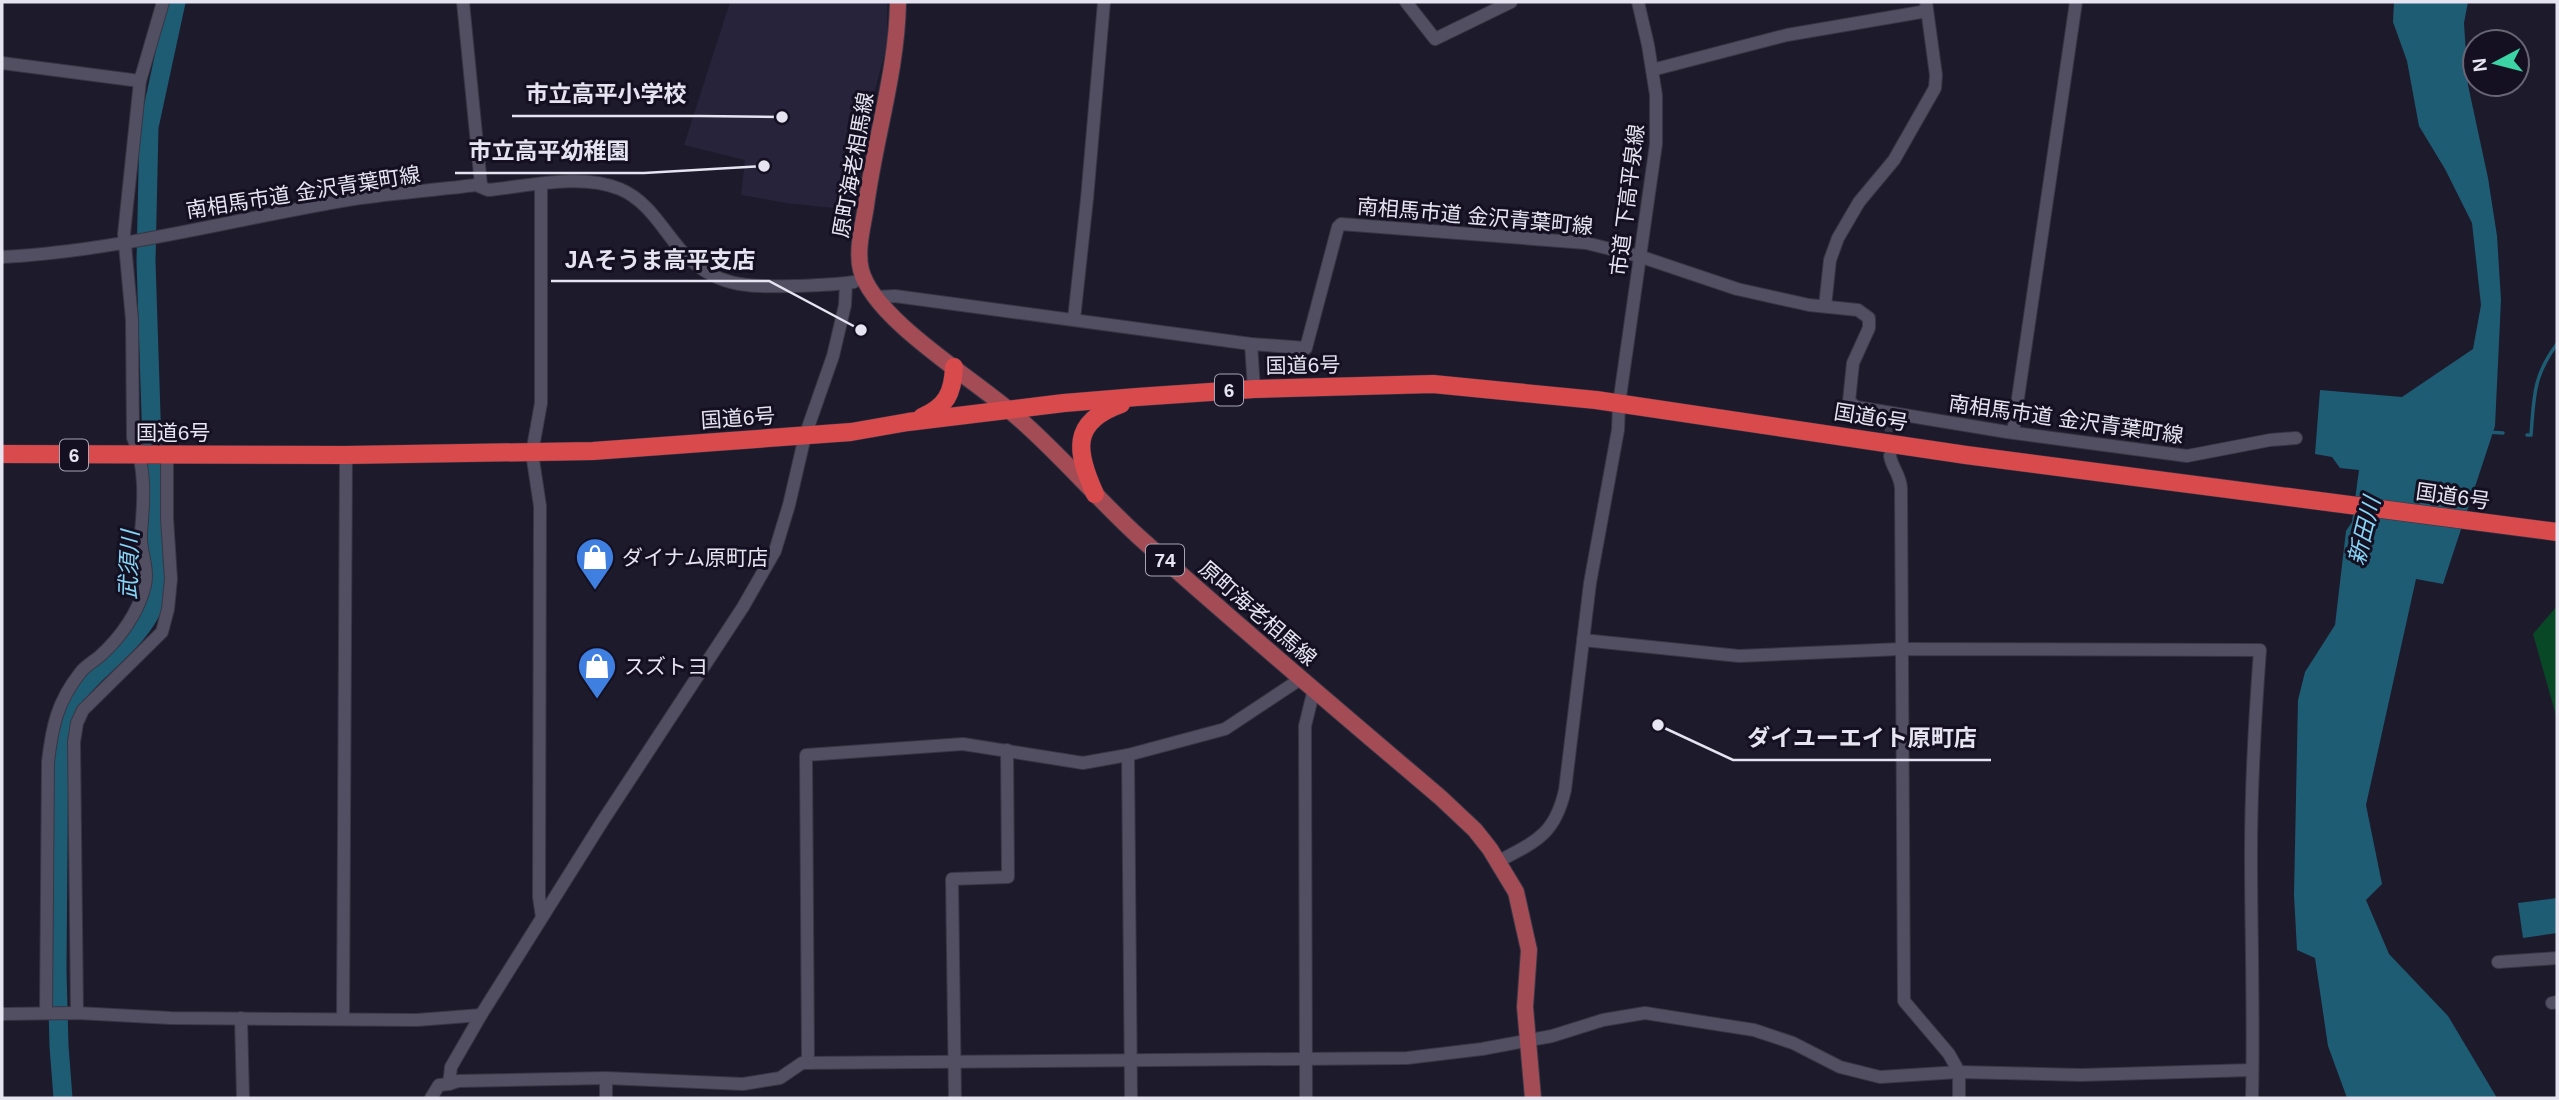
<svg xmlns="http://www.w3.org/2000/svg" width="2559" height="1100" font-family="Helvetica,'Noto Sans JP',sans-serif">
  <style>
    .built { fill: #27233a }
    .green { fill: #094826 }
    .water { fill: #1e5c74 }
    .lines { fill: none; stroke-linecap: round; stroke-linejoin: round }
    .stream { stroke: #1e5c74; stroke-width: 3.5 }
    .river { stroke: #1e5c74; stroke-width: 19 }
    .minor-tunnel { stroke: #3b3849; stroke-width: 12; stroke-dasharray: 12 6; stroke-linecap: butt }
    .minor-casing { stroke: #383644; stroke-width: 14 }
    .major-casing { stroke: #383644; stroke-width: 18 }
    .highway-casing { stroke: #383644; stroke-width: 19 }
    .minor { stroke: #524f63; stroke-width: 12 }
    .major { stroke: #a34c56; stroke-width: 16 }
    .highway { stroke: #d94a4d; stroke-width: 18 }
    .labels { text-anchor: middle; dominant-baseline: central; stroke-width: 6; stroke-linejoin: round; paint-order: stroke }
    .shield { fill: #141021; stroke: #a7a4b3; stroke-width: 2 }
    .shield-label { font-size: 19px; font-weight: bold; fill: #e6e4f1 }
    .street-label { font-size: 21px; fill: #e6e4f1; stroke: #141021 }
    .poi-label { font-size: 21px; fill: #e6e4f1; stroke: #141021; text-anchor: start }
    .water-label { font-size: 23px; font-style: italic; fill: #86d5f7; stroke: #141021 }
    .leader { fill: none; stroke: #e6e4f1; stroke-width: 2.5 }
    .callout-dot { fill: #e6e4f1; stroke: #141021; stroke-width: 2.5 }
    .callout-label { font-size: 23px; text-anchor: middle; font-weight: bold; fill: #e6e4f1; stroke: #141021; stroke-width: 6; stroke-linejoin: round; paint-order: stroke }
  </style>
  <rect width="100%" height="100%" fill="#1d1a2b"/>
  <polygon class="built" points="730,2 887,2 887,44 875,90 853,210 786,203 741,195 745,160 684,145"/>
  <polygon class="green" points="2557,606 2557,719 2533,634"/>
  <g class="water">
    <polygon points="2394,2 2468,2 2464,23 2468,85 2488,178 2497,236 2501,300 2495,426 2443,584 2416,579 2366,805 2382,884 2366,900 2389,954 2448,1016 2497,1098 2347,1098 2328,1046 2315,958 2297,950 2294,895 2298,700 2305,672 2335,625 2346,531 2352,522 2359,470 2340,468 2332,457 2315,454 2320,390 2402,397 2473,349 2481,305 2472,223 2445,169 2419,126 2407,61 2393,22"/>
    <polygon points="2557,898 2557,933 2523,938 2518,903"/>
  </g>
  <g class="lines">
    <g class="stream">
      <polyline points="2488,432 2503,433"/>
      <path d="M 2527,435 L 2531,435 C 2534,397 2533,376 2557,344"/>
    </g>
    <path class="river" d="M 63,1098 L 59,1046 L 57,970 L 59,735 C 63,723 66,709 73,699 C 101,661 139,645 157,598 L 146,261 L 149,127 L 176,2"/>
    <polyline class="minor-tunnel" points="1890,450 1891,426"/>
    <g class="minor-casing">
      <g id="minor">
        <polyline points="463,2 481,185"/>
        <polyline points="1406,2 1435,39 1511,2"/>
        <path d="M 2,63 L 140,81 L 124,234 L 132,320 L 133,438 C 146,465 144,501 141,532 C 139,550 149,566 145,585 C 139,612 120,638 100,656 C 93,662 85,666 80,673 C 57,702 52,727 48,762 L 46,1013"/>
        <polyline points="1652,70 1787,35 1927,11"/>
        <polyline points="140,81 163,2"/>
        <polyline points="541,185 541,403 532,453 540,506 539,897 542,917"/>
        <path d="M 2,257 C 121,251 237,218 354,199 C 394,193 436,190 476,185 L 488,190 C 529,186 581,173 620,189 C 648,201 661,227 680,249 C 714,288 747,287 795,286 C 815,285 835,285 854,282"/>
        <polyline points="876,297 895,296 1251,344 1306,348 1338,227 1341,224 1586,243 1639,256 1737,289 1809,305 1858,310 1869,318 1869,328 1853,363 1849,401 1856,407 2007,432 2187,456 2270,440 2296,438"/>
        <polyline points="1825,306 1830,260 1838,238 1859,202 1894,160 1935,88 1936,75 1926,2"/>
        <polyline points="1074,319 1087,199 1104,2"/>
        <polyline points="1251,344 1254,389"/>
        <polyline points="2013,432 2076,2"/>
        <path d="M 1890,456 C 1892,468 1900,474 1901,488 L 1904,1001 L 1949,1054 L 1959,1072 L 1959,1098"/>
        <path d="M 1583,640 L 1739,656 L 1901,649 L 2260,650 C 2255,717 2251,785 2251,853 C 2251,935 2254,1016 2252,1098"/>
        <polyline points="1128,755 1131,1098"/>
        <path d="M 1499,861 C 1537,841 1555,834 1565,790 L 1590,583 L 1618,430 L 1619,404 L 1656,144 L 1656,95 L 1648,45 L 1638,2"/>
        <polyline points="2498,962 2557,958"/>
        <polyline points="2552,1003 2557,1002"/>
        <polyline points="77,1013 74,742 77,723 83,710 162,632 168,609 171,579 167,518 167,455"/>
        <polyline points="2,1014 77,1013 171,1018 417,1020 481,1015"/>
        <polyline points="241,1018 243,1098"/>
        <polyline points="343,1019 346,455"/>
        <polyline points="808,1063 806,755 963,744 1083,763 1128,755 1225,729 1302,678"/>
        <polyline points="449,1084 458,1081 606,1078 743,1084 780,1078 802,1063 1407,1058 1482,1049 1552,1036 1603,1020 1645,1013 1754,1030 1793,1043 1840,1067 1880,1077 1959,1072 2081,1075 2252,1070"/>
        <polyline points="431,1098 439,1085 449,1084 451,1067 481,1015 602,822 743,607 775,551 789,505 805,436 833,356 845,305 846,283"/>
        <polyline points="606,1098 606,1078"/>
        <polyline points="955,1098 952,879 1008,877 1007,750"/>
        <polyline points="1306,1098 1305,726 1314,689"/>
      </g>
    </g>
    <g class="major-casing">
      <path id="major" d="M 898,2 C 897,71 875,138 866,206 C 863,226 856,250 861,270 C 873,318 972,378 1010,411 C 1056,449 1095,497 1139,537 C 1238,626 1340,712 1441,798 L 1475,830 L 1490,849 L 1516,892 L 1529,950 L 1525,1007 L 1533,1098"/>
    </g>
    <g class="highway-casing">
      <g id="highway">
        <path d="M 922,417 C 946,407 953,393 954,367"/>
        <polyline points="2,454 346,455 593,451 851,432 908,422 1064,403 1137,397 1254,389 1433,384 1596,400 1966,455 2557,532"/>
        <path d="M 1095,494 C 1076,452 1070,422 1121,404"/>
      </g>
    </g>
    <use href="#minor" class="minor"/>
    <use href="#major" class="major"/>
    <use href="#highway" class="highway"/>
  </g>
  <defs>
    <g id="shop-pin" transform="scale(2.0125)"><path d="M0 17L-7.5 6A9.5 9.5 0 1 1 7.5 6Z" fill="#3f7fe0" stroke="#141021"/><path d="M-5-2.5h2.3a2.7 3.5 0 0 1 5.4 0H5L5.5 6h-11ZM-1.5-2.5h3a1.5 2.3 0 0 0-3 0Z" fill="#fff"/></g>
  </defs>
  <g fill-rule="evenodd">
    <use href="#shop-pin" x="595" y="557"/>
    <use href="#shop-pin" x="597" y="666"/>
  </g>
  <g class="labels">
    <g class="shield">
      <rect x="1215" y="374.5" width="28" height="31" rx="5"/>
      <rect x="60" y="439.5" width="28" height="31" rx="5"/>
      <rect x="1146" y="544.5" width="38" height="31" rx="5"/>
    </g>
    <g class="shield-label">
      <text x="1229" y="390">6</text>
      <text x="74" y="455">6</text>
      <text x="1165" y="560">74</text>
    </g>
    <g class="street-label">
      <text transform="translate(853 165) rotate(-80)">原町海老相馬線</text>
      <text transform="translate(303 192) rotate(-9)">南相馬市道 金沢青葉町線</text>
      <text transform="translate(1627 200) rotate(-83)">市道 下高平泉線</text>
      <text transform="translate(1475 216) rotate(5)">南相馬市道 金沢青葉町線</text>
      <text transform="translate(1303 365) rotate(-1)">国道6号</text>
      <text transform="translate(1871 417) rotate(9)">国道6号</text>
      <text transform="translate(738 418) rotate(-4)">国道6号</text>
      <text transform="translate(2066 419) rotate(8)">南相馬市道 金沢青葉町線</text>
      <text x="173" y="432">国道6号</text>
      <text transform="translate(2453 496) rotate(8)">国道6号</text>
      <text transform="translate(1258 613) rotate(41)">原町海老相馬線</text>
    </g>
    <g class="poi-label">
      <text x="622" y="557">ダイナム原町店</text>
      <text x="624" y="666">スズトヨ</text>
    </g>
    <g class="water-label">
      <text transform="translate(2364 531) rotate(-76)">新田川</text>
      <text transform="translate(129 565) rotate(-88)">武須川</text>
    </g>
  </g>
  <path class="leader" d="M782 117L701 116H512M764 166L644 173H455M861 330L769 281H551M1658 725L1733 760H1991"/>
  <g class="callout-dot">
    <circle cx="782" cy="117" r="7"/>
    <circle cx="764" cy="166" r="7"/>
    <circle cx="861" cy="330" r="7"/>
    <circle cx="1658" cy="725" r="7"/>
  </g>
  <g class="callout-label">
    <text x="606" y="102">市立高平小学校</text>
    <text x="549" y="159">市立高平幼稚園</text>
    <text x="660" y="268">JAそうま高平支店</text>
    <text x="1862" y="746">ダイユーエイト原町店</text>
  </g>
  <rect width="2559" height="1100" fill="none" stroke="#e6e4f1" stroke-width="7"/>
  <g transform="translate(2496 63) rotate(263)"><circle r="33" fill="#141021" stroke="#686574" stroke-width="2"/>
  <path d="M0-5L12 26L0 18L-12 26Z" fill="#3cd4a4"/>
  <text y="-10" font-size="19" font-weight="bold" text-anchor="middle" fill="#e6e4f1">N</text>
  </g>
</svg>
